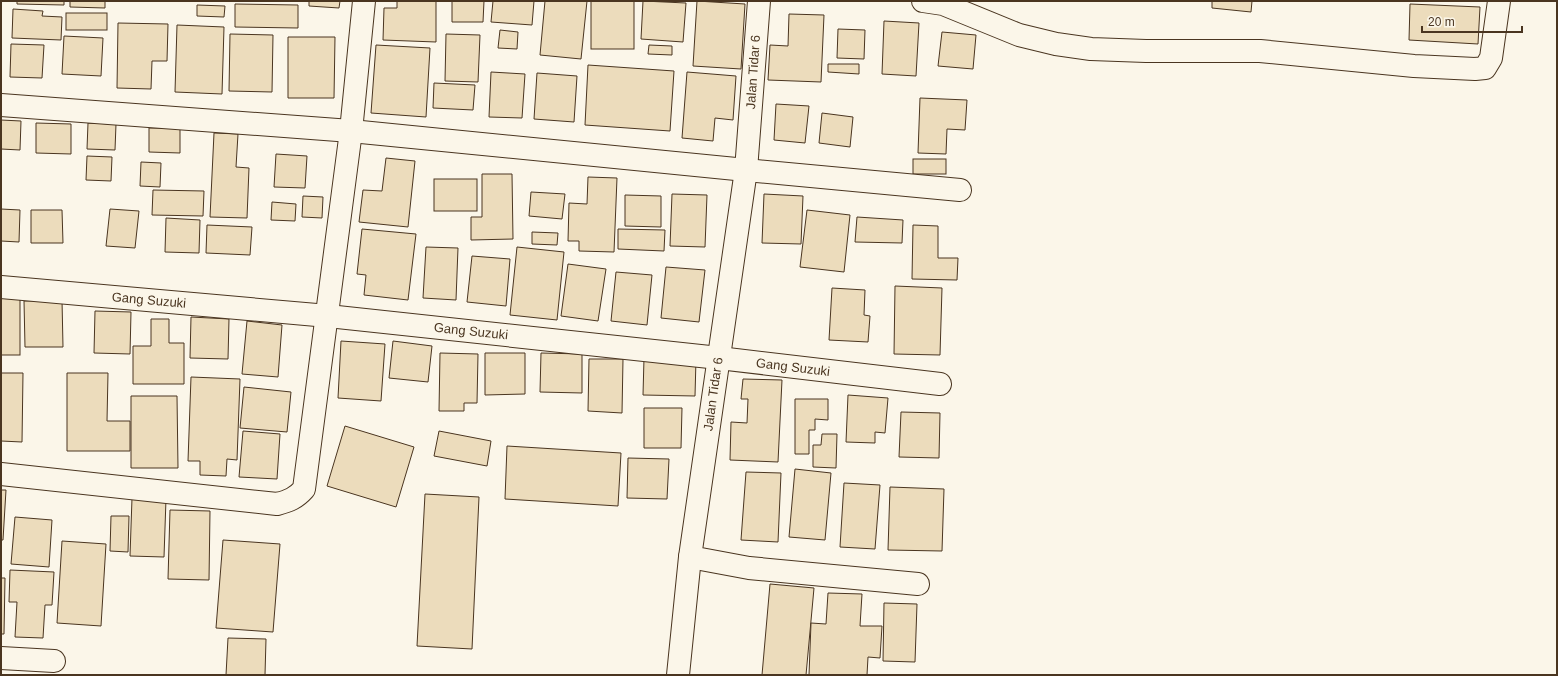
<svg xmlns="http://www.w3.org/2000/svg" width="1558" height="676" font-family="Arial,sans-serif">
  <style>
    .building { fill: #ecdcbc; stroke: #4a3520 }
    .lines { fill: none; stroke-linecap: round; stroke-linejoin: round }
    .minor-casing { stroke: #4a3520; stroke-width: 24 }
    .minor { stroke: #fbf6e9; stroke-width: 22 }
    .labels { text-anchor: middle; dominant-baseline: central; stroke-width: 3; stroke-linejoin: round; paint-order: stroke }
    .street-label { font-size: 13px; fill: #4a3520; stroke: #fbf6e9 }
  </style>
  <rect width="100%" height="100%" fill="#fbf6e9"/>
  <g class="building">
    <polygon points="17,1 64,1 64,5 17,4"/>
    <polygon points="70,1 105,1 105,8 70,7"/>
    <polygon points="309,1 340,1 339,8 309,6"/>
    <polygon points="397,1 436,1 436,42 383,40 384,8 397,8"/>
    <polygon points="452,1 484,1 483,22 452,22"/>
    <polygon points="493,1 534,1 532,25 491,22"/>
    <polygon points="545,1 587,1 581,59 540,55"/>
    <rect x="591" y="1" width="43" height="48"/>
    <polygon points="643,1 686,3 683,42 641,39"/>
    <polygon points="697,1 745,4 741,69 693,66"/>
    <polygon points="1212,1 1252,1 1251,12 1212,8"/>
    <polygon points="235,4 298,5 298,28 235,27"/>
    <polygon points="1410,4 1480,7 1478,44 1409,40"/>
    <polygon points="197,5 225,6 224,17 197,16"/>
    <polygon points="13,9 43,11 42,16 62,17 61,40 12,38"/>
    <rect x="66" y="13" width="41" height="17"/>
    <polygon points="789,14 824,15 821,82 768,80 770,45 788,46"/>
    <polygon points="884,21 919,23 916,76 882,74"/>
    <polygon points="118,23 168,24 167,61 152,61 151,89 117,88"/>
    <polygon points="177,25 224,27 222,94 175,92"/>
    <polygon points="838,29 865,30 864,59 837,58"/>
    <polygon points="500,30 518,32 517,49 498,48"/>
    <polygon points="942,32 976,35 973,69 938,66"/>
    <polygon points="230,34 273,35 272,92 229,91"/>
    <polygon points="446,34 480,35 478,82 445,81"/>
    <polygon points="64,36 103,38 101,76 62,74"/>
    <polygon points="288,37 335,37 334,98 288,98"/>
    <polygon points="11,44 44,45 42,78 10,77"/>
    <polygon points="376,45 430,48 426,117 371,113"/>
    <polygon points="649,45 672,46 672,55 648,54"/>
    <polygon points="828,64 859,64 859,74 828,72"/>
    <polygon points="588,65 674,71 670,131 585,125"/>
    <polygon points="491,72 525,74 522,118 489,117"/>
    <polygon points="687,72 736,76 733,120 715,118 713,141 682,138"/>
    <polygon points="537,73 577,76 574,122 534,119"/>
    <polygon points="434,83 475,85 473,110 433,108"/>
    <polygon points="920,98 967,100 965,130 947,129 946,154 918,153"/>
    <polygon points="776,104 809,106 805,143 774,140"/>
    <polygon points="822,113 853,117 850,147 819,143"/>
    <polygon points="1,120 21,121 20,150 1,149"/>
    <polygon points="36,123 71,124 71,154 36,153"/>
    <polygon points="88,123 116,124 115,150 87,149"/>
    <polygon points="149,128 180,128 180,153 149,152"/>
    <polygon points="214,133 238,134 236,167 249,168 247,218 210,217"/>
    <polygon points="276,154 307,156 305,188 274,187"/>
    <polygon points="87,156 112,157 111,181 86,180"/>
    <polygon points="386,158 415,161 408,227 359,222 363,190 382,191"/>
    <rect x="913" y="159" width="33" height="15"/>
    <polygon points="141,162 161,163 160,187 140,186"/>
    <polygon points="482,174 512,174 513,239 471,240 471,217 482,217"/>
    <polygon points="588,177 617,178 614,252 579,251 579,241 568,241 569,203 587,204"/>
    <rect x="434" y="179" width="43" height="32"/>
    <polygon points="153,190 204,191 203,216 152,215"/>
    <polygon points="531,192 565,194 562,219 529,216"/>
    <polygon points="672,194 707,195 705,247 670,246"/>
    <polygon points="764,194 803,196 801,244 762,243"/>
    <polygon points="625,195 661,196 661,227 625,226"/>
    <polygon points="303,196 323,197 322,218 302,217"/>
    <polygon points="272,202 296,204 295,221 271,220"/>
    <polygon points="1,209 20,210 19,242 1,241"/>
    <polygon points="110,209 139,211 135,248 106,246"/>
    <polygon points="31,210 62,210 63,243 31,243"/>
    <polygon points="807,210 850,215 844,272 800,267"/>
    <polygon points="857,217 903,220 902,243 855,242"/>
    <polygon points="166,218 200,220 199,253 165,252"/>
    <polygon points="207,225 252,227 250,255 206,253"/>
    <polygon points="913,225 938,226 938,258 958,258 957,280 912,279"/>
    <polygon points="362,229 416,234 408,300 364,295 366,275 357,274"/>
    <polygon points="618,229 665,230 664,251 618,249"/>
    <polygon points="532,232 558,233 557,245 532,244"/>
    <polygon points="426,247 458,248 456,300 423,298"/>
    <polygon points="517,247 564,252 557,320 510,315"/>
    <polygon points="472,256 510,259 506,306 467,302"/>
    <polygon points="568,264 606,269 598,321 561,316"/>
    <polygon points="666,267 705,270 699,322 661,318"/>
    <polygon points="616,272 652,275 647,325 611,321"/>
    <polygon points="895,286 942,288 940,355 894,354"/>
    <polygon points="832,288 865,290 864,315 870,316 868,342 829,340"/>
    <rect x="1" y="294" width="19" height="61"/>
    <polygon points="62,300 63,347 25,347 24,301"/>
    <polygon points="95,311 131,312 130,354 94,353"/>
    <polygon points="191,317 229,319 228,359 190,358"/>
    <polygon points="151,319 169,319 169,343 184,343 184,384 133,384 133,346 151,346"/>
    <polygon points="247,321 282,325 278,377 242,374"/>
    <polygon points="341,341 385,344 381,401 338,398"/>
    <polygon points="393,341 432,346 428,382 389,378"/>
    <polygon points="440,353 478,354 477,403 464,403 464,411 439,411"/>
    <polygon points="485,353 525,353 525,394 485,395"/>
    <polygon points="541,353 582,354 582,393 540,392"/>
    <polygon points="644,358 696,359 695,396 643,395"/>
    <polygon points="589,359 623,359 622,413 588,411"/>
    <polygon points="1,373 23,373 22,442 1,441"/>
    <polygon points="67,373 108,373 107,421 130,421 130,451 67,451"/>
    <polygon points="191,377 240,379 237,460 227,459 226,476 200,475 200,461 188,461"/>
    <polygon points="743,379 782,380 778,462 730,460 731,422 747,423 748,399 741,399"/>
    <polygon points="244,387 291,392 287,432 240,428"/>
    <polygon points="848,395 888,398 885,433 875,432 875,443 846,442"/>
    <polygon points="131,396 177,396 178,468 131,468"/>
    <polygon points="795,399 828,399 828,420 815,419 815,430 809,430 809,454 795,454"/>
    <polygon points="644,408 682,408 681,448 644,448"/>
    <polygon points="901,412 940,413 939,458 899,457"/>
    <polygon points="345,426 414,447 396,507 327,486"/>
    <polygon points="243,431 280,434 277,479 239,477"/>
    <polygon points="439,431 491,441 487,466 434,456"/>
    <polygon points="822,434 837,434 836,468 813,467 813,445 821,445"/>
    <polygon points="507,446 621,453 618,506 505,499"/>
    <polygon points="628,458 669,459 667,499 627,498"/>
    <polygon points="795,469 831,473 825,540 789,537"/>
    <polygon points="746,472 781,473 778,542 741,540"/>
    <polygon points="844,483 880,485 875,549 840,547"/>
    <polygon points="890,487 944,489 942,551 888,550"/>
    <polygon points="1,490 6,490 3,540 1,540"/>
    <polygon points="425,494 479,497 472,649 417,646"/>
    <polygon points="132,498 166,499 164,557 130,556"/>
    <polygon points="170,510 210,511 209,580 168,579"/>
    <polygon points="111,516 129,516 128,552 110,551"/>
    <polygon points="15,517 52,520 49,567 11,564"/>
    <polygon points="223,540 280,544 273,632 216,628"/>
    <polygon points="62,541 106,544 101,626 57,623"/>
    <polygon points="10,570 54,572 52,605 45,605 43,638 15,637 17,602 9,602"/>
    <polygon points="1,578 5,578 4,634 1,634"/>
    <polygon points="770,584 814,588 806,675 762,675"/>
    <polygon points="828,593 862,594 860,626 882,626 880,658 868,657 867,675 809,675 811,623 826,624"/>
    <polygon points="884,603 917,604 915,662 883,661"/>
    <polygon points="228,638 266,639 265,675 226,675"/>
  </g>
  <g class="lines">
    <g class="minor-casing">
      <g id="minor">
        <polyline points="759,1 746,170 690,557 749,568 918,584"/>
        <polyline points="923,1 943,4 1019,35 1056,44 1091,49 1146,51 1260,51 1414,66 1475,69 1485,68 1491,58 1499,1"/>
        <polyline points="1,105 351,131 746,170 960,190"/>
        <polyline points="1,287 328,316 719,358 940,384"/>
        <path d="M 1,474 L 277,504 C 289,501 296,498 304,489 L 351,131 L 364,1"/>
        <polyline points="1,658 54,661"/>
        <polyline points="678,675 690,557"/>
      </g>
    </g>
    <use href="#minor" class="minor"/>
  </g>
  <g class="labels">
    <g class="street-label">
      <text transform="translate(753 72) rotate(-86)">Jalan Tidar 6</text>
      <text transform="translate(149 300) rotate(5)">Gang Suzuki</text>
      <text transform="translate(471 331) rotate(6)">Gang Suzuki</text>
      <text transform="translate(793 367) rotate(7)">Gang Suzuki</text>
      <text transform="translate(713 394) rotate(-82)">Jalan Tidar 6</text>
    </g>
  </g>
  <rect width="1558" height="676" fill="none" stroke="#4a3520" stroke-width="4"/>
  <path d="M1422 26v6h100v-6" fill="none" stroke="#4a3520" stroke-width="2"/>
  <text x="1428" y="26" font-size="12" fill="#4a3520" stroke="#fbf6e9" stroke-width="3" paint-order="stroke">20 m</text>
</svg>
